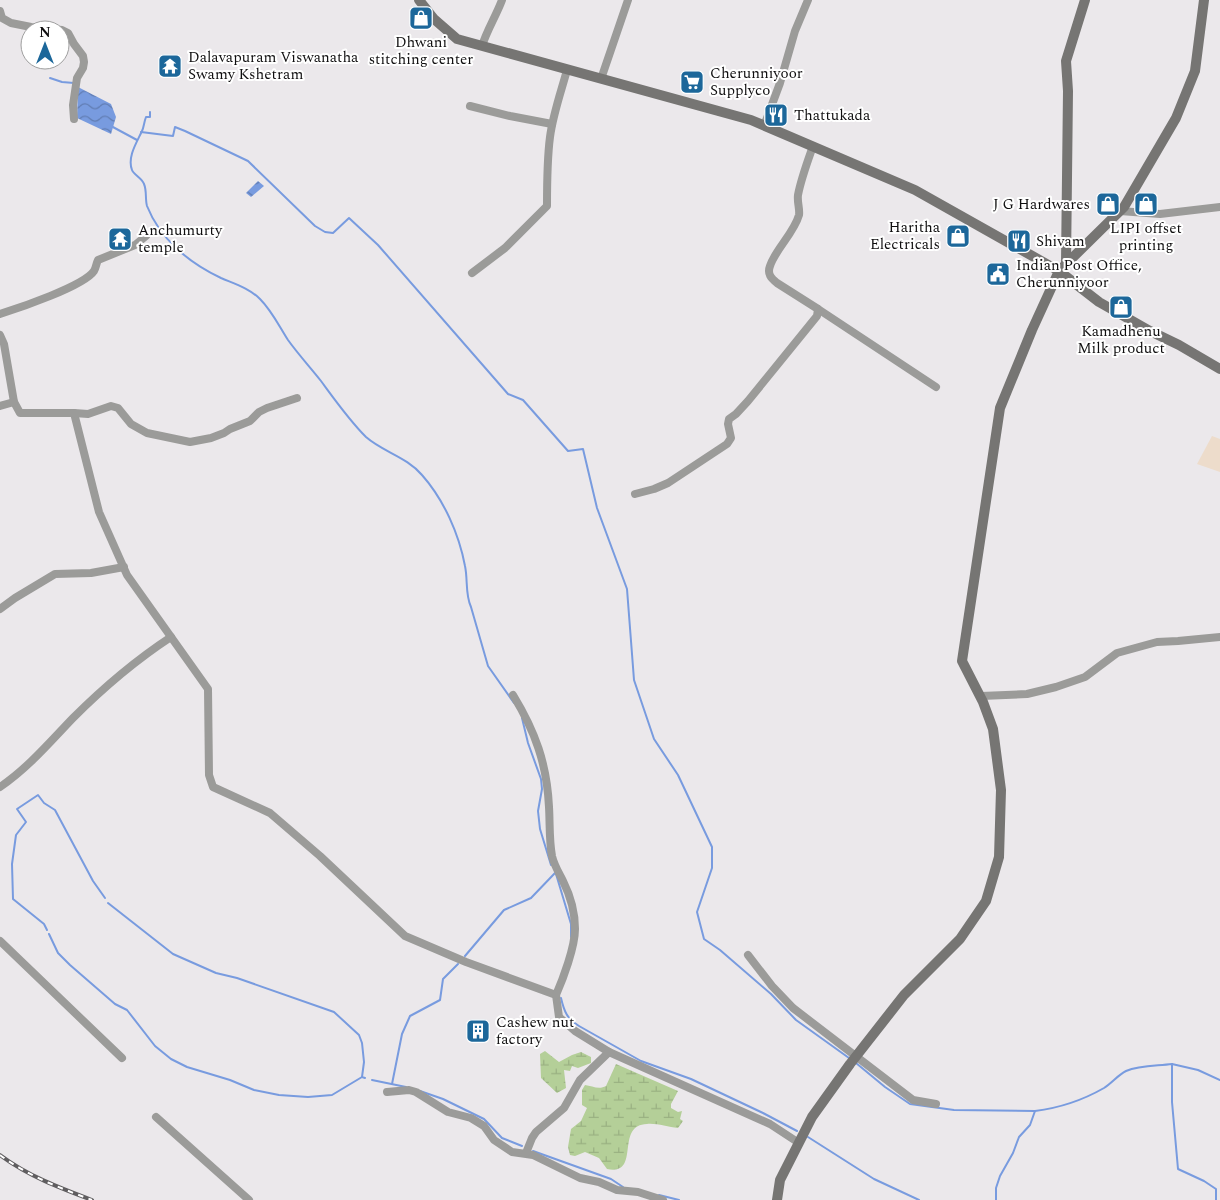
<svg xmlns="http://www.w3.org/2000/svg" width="1220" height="1200" font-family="Spectral,serif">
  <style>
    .education { fill: #eddccb }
    .wetland { fill: url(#wetland-marsh) }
    .water { fill: url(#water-waves) }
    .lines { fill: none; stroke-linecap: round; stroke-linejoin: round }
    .stream { stroke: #789bdf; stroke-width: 2 }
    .street { stroke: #9b9b99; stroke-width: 8 }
    .secondary { stroke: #767573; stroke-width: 10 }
    .rail-casing { stroke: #605e60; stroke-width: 4 }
    .rail { stroke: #fff; stroke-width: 2; stroke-dasharray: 5.5; stroke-linecap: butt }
    .labels { text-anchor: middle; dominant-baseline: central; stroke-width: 4; stroke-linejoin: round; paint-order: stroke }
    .poi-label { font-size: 15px; fill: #0f0e0f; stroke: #fff; text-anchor: start }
  </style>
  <defs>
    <pattern id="wetland-marsh" width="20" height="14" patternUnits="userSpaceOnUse" patternTransform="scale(1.25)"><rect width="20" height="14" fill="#b4cf98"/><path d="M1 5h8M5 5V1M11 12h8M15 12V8" fill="none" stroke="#9ab182"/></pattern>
    <pattern id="water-waves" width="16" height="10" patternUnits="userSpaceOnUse" patternTransform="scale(1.25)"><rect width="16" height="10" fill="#789bdf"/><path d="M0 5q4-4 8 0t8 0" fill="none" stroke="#617db3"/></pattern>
  </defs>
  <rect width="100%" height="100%" fill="#ebe8eb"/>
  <polygon class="education" points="1212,436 1220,439 1220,472 1197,464"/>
  <g class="wetland">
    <polygon points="545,1051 559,1062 572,1055 581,1052 591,1057 591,1063 578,1068 572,1066 570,1071 564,1070 566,1088 557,1093 541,1078 540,1054"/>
    <path d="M 616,1064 L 678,1091 L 671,1104 L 671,1108 L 678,1112 L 682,1111 L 680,1119 L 683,1121 L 678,1128 C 668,1127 656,1123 647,1124 C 614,1125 642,1176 607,1169 L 599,1158 L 585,1152 L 575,1156 L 570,1155 L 568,1147 L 571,1129 L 581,1121 L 587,1108 L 582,1105 L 582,1090 L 585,1085 C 592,1086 599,1090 606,1086 Z"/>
  </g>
  <g class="water">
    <polygon points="78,87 111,104 116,117 111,134 77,118"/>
    <polygon points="258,181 264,186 251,197 246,193"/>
  </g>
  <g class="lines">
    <g class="stream">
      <polyline points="50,78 62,82 74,83"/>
      <path d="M 150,112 L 150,117 L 146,117 C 144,122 144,127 142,131 C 137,142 127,157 132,170 C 134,175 142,178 144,184 C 147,191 145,199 147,206 C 160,239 189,263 221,278 C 235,284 249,288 260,299 C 272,311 279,326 288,340 C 298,354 310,367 321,381 C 335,400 349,420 366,437 C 383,452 407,457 422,475 C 444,500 459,534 465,566 C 468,580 465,594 471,607 L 488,666 L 514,703"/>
      <polyline points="111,126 137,140"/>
      <polyline points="141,132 173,136 175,127 185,131 248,161 315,226 325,232 333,233 349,218 378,245 508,394 523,400 568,451 583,449 597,508 627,589 634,680 654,739 678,775 712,847 712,868 697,912 704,939 720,950 771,994 796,1020 849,1058"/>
      <polyline points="522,718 528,743 541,779 542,789 538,811 540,829 551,865"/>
      <polyline points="556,874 571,924 571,937"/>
      <polyline points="108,903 173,954 216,973 237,978 334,1012 359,1035 362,1043 364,1062 362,1077 365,1078"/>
      <polyline points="47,930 44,924 13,899 12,864 16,835 26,822 17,809 38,795 44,803 55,810 93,881 105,898"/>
      <polyline points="49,934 58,953 70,965 115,1004 127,1010 155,1046 171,1059 187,1067 230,1080 254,1090 279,1095 308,1097 332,1095 362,1077"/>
      <polyline points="465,956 504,910 531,898 555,873"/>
      <path d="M 561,998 C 564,1011 567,1019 579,1026 L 641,1061 L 691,1079 L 763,1113 L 797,1131"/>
      <polyline points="856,1063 885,1087 910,1104 954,1110 1035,1111"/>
      <polyline points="1172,1064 1198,1070 1220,1080"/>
      <polyline points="372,1080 406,1087"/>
      <polyline points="392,1084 402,1034 410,1016 440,1000 443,979 458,964"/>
      <polyline points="420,1091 443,1099 484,1119 502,1138 522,1146"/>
      <polyline points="808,1137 874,1179 919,1200"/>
      <polyline points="533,1151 611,1179 623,1187"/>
      <polyline points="659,1195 679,1200"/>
      <path d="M 996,1200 L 996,1188 L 1000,1176 L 1013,1153 L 1019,1137 L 1030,1125 L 1035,1111 C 1059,1108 1083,1100 1104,1088 C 1112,1083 1118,1075 1126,1071 C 1140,1065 1157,1066 1172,1064 L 1172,1102 L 1178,1169 L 1204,1181 L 1216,1189 L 1216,1200"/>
    </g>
    <g class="street">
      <polyline points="0,11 2,18 11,23 31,27 62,30 68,33 74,44 83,56 84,62 83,68 77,78 73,105 74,119"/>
      <path d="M 482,46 C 487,30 496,16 502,0"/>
      <polyline points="601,79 628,0"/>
      <polyline points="470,106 510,116 552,124"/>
      <polyline points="764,126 780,83 795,31 808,0"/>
      <polyline points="1120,211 1160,214 1220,207"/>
      <path d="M 472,273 L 505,248 L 547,206 C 547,183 547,160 550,137 C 553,114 561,92 567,70"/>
      <polyline points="818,309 936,387"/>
      <path d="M 0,314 C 19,308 84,286 94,271 C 96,268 96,264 98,260 L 135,245 L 146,236"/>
      <polyline points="0,335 4,344 14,402 20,413 74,413 99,512 127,575 208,689 209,775 213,787 270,813 320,856 405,936 466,962 556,995 559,1017 575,1031 609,1052 770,1124 799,1143"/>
      <polyline points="0,406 14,402"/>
      <polyline points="74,413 88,414 111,406 118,408 131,424 147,433 190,442 211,438 224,433 230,429 250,421 259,412 267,408 297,398"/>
      <path d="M 635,494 L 654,489 L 668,483 L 727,444 L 731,438 L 728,424 L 729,419 L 736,414 L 748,401 L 817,316 L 818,309 L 777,283 C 771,278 767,274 770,266 C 775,250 794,233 799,215 C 800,209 797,202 798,195 C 801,179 807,163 813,146"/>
      <polyline points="0,609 15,598 55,574 91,573 124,567"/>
      <path d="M 513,695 C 535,731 547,764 549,807 C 550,823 549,840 552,856 C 554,865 559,873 563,881 C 570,895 575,913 575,929 C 575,947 563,979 556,995"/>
      <polyline points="981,696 1027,694 1056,687 1085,677 1117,653 1157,642 1178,641 1220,637"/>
      <path d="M 0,787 C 28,768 50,742 73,718 C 103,688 136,660 171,637"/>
      <polyline points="0,941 122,1058"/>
      <polyline points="748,955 772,986 793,1008 913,1100 936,1104"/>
      <polyline points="387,1092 409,1090 416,1092 448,1112 471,1118 484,1126 494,1140 512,1152 533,1155 580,1178 599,1182 617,1190 638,1192 663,1200"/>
      <polyline points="156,1117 249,1200"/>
      <polyline points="526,1153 532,1138 536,1132 564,1108 580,1080 609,1052"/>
    </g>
    <g class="secondary">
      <polyline points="419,0 434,19 457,39 751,120 915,190 1059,271 1099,302 1150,331 1179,345 1220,369"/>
      <polyline points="1066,264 1068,91 1066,61 1085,0"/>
      <polyline points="777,1200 780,1180 812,1117 850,1064 904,995 960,939 986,901 999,857 1001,790 993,729 983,702 962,661 1000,408 1032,330 1059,271 1124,207 1176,118 1195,71 1204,0"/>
    </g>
    <g class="rail-casing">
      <path id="rail" d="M 0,1155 C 28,1176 60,1188 92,1200"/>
    </g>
    <use href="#rail" class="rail"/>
  </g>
  <defs>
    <g id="shop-square" transform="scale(1.25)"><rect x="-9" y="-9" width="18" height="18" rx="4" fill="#1c679a" stroke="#fff"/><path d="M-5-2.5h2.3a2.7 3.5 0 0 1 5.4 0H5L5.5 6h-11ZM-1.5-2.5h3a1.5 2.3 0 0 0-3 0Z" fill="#fff"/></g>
    <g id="temple-square" transform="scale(1.25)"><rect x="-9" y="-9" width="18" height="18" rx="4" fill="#1c679a" stroke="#fff"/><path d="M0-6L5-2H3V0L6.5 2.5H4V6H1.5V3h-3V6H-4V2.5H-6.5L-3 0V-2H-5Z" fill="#fff"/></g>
    <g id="supermarket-square" transform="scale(1.25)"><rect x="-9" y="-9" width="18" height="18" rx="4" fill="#1c679a" stroke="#fff"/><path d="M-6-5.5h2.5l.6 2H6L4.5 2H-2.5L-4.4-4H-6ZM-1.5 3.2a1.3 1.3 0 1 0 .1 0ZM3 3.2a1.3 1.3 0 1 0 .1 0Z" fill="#fff"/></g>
    <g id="restaurant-square" transform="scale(1.25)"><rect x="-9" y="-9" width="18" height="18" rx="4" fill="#1c679a" stroke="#fff"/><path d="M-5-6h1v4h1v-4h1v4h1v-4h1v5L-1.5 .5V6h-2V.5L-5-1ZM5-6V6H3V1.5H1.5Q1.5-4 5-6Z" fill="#fff"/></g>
    <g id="civic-square" transform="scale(1.25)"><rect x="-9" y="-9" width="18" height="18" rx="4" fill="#1c679a" stroke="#fff"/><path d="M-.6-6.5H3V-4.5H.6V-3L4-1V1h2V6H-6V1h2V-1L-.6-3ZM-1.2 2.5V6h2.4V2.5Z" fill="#fff"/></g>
    <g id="building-square" transform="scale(1.25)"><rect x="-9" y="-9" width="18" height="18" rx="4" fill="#1c679a" stroke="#fff"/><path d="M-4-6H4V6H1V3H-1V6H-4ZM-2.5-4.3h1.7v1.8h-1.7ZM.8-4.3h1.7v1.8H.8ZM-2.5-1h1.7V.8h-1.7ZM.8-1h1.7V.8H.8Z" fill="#fff"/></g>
  </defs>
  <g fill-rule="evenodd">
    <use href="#shop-square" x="421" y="18"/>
    <use href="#temple-square" x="170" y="66"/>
    <use href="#supermarket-square" x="692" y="82"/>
    <use href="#restaurant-square" x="776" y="115"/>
    <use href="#shop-square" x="1108" y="204"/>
    <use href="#shop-square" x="1146" y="204"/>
    <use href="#shop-square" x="958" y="236"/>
    <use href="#temple-square" x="120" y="239"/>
    <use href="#restaurant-square" x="1019" y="241"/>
    <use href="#civic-square" x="998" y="274"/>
    <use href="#shop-square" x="1121" y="307"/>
    <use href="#building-square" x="478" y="1031"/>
  </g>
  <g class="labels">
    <g class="poi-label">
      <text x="421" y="42" text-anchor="middle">Dhwani<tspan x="421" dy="17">stitching center</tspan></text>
      <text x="188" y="57">Dalavapuram Viswanatha<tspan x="188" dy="17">Swamy Kshetram</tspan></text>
      <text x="710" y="73">Cherunniyoor<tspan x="710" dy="17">Supplyco</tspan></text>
      <text x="794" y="115">Thattukada</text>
      <text x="1090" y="204" text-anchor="end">J G Hardwares</text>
      <text x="940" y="227" text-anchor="end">Haritha<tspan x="940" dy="17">Electricals</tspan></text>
      <text x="1146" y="228" text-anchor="middle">LIPI offset<tspan x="1146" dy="17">printing</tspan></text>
      <text x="138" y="230">Anchumurty<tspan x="138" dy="17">temple</tspan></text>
      <text x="1036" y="241">Shivam</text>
      <text x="1016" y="265">Indian Post Office,<tspan x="1016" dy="17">Cherunniyoor</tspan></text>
      <text x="1121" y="331" text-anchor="middle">Kamadhenu<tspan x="1121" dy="17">Milk product</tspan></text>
      <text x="496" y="1022">Cashew nut<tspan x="496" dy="17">factory</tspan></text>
    </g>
  </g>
  <g transform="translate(45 45)"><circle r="24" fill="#ffffff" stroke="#9f9f9f"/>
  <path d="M0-4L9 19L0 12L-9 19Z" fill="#1c679a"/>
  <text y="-8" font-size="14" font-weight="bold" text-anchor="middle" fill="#0f0e0f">N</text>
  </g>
</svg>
